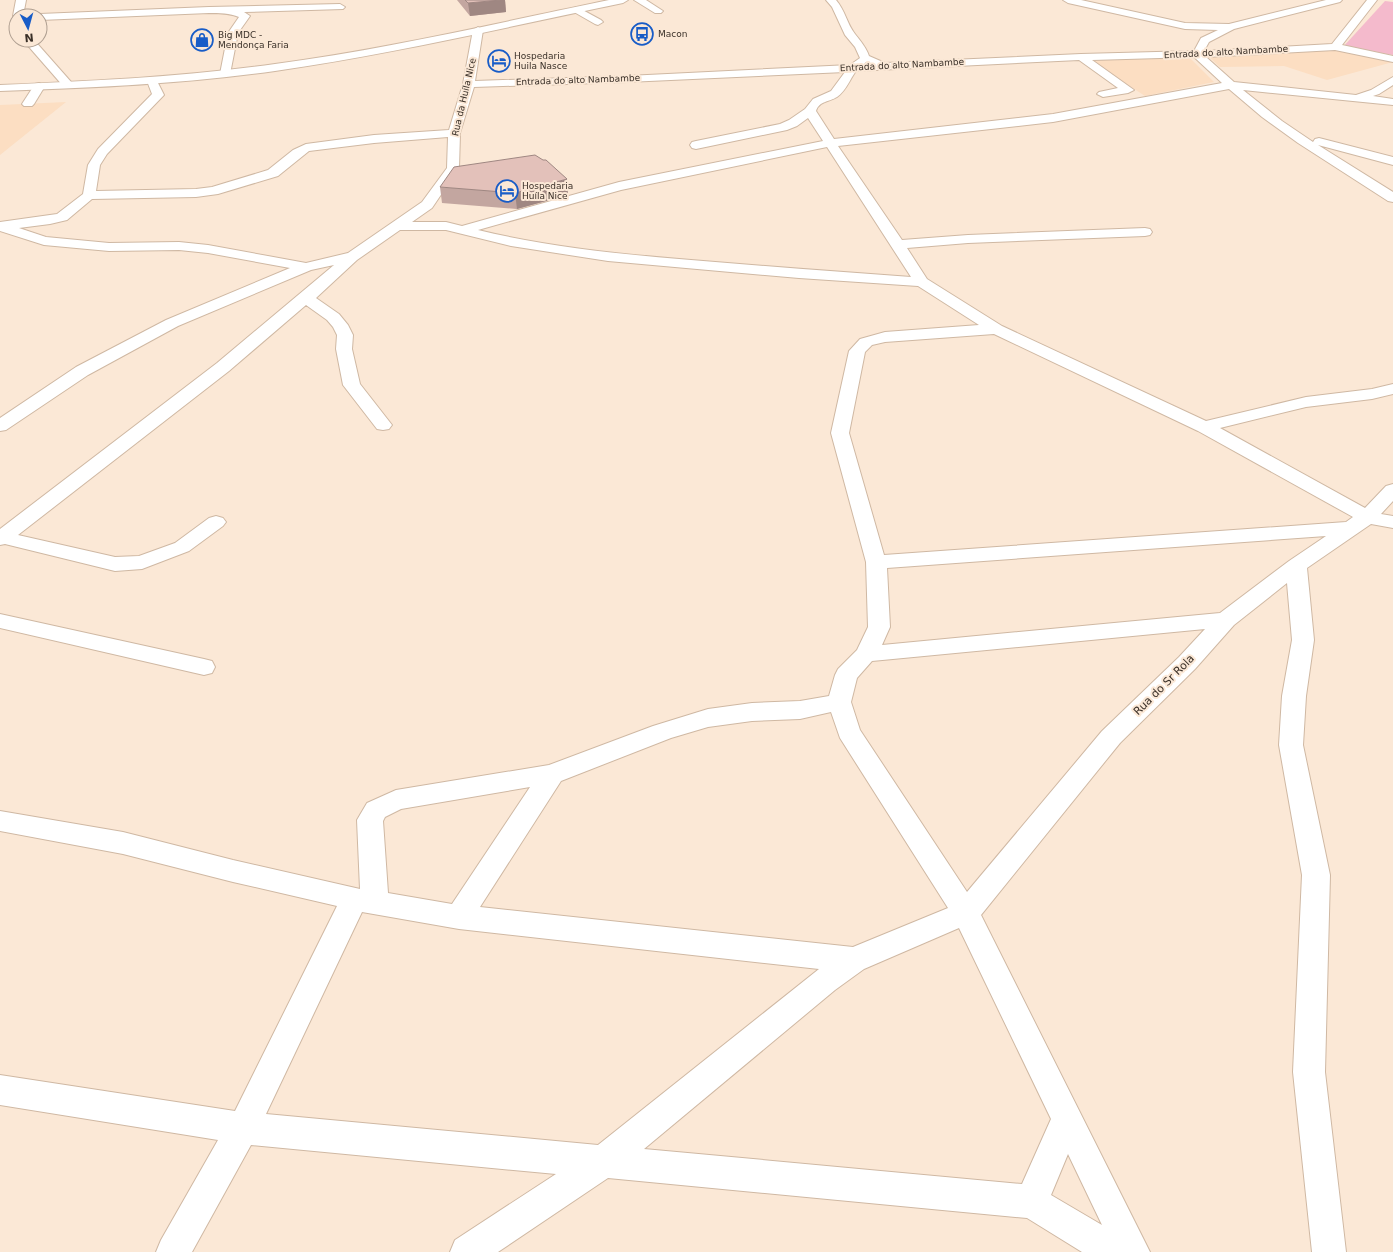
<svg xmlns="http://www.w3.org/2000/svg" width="1393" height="1252" font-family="'DejaVu Sans',sans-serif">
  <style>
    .built { fill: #fcdec2 }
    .green { fill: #f4bacc }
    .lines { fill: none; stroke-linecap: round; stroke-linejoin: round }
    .minor-casing { stroke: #cfb8a3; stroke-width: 2 }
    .major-casing { stroke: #cfb8a3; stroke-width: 2 }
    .minor { fill: #fff; fill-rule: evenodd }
    .major { fill: #fff; fill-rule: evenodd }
    .wall { fill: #c3a6a0 }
    .shaded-wall { fill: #9f8782 }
    .building { fill: #e3c1ba; stroke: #9f8782 }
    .labels { text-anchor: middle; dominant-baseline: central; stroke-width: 4; stroke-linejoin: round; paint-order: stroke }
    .far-poi-label { font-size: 9px; fill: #3a3028; stroke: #fbe8d6; text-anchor: start }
    .far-street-label { font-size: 9px; fill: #3a3028; stroke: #fbe8d6 }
    .street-label { font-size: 11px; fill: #3a3028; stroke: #fbe8d6 }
  </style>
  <rect width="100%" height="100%" fill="#fbe8d6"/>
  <g class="built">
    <polygon points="1336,49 1393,62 1327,80 1284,66 1220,67 1209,57"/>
    <polygon points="1189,57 1214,82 1145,96 1089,59"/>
    <polygon points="66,102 0,155 0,105"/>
  </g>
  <polygon class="green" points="1385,1 1393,2 1393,55 1343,47"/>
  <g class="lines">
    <g class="minor-casing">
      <g id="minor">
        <polygon points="16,0 26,0 23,16 16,16 16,18 13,16"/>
        <polygon points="634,0 646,0 663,11 661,13 655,13"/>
        <path d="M 826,0 L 836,0 C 845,10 847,24 855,34 C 861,42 866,47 869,56 L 885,63 L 1081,54 L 1194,51 L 1201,38 L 1218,30 L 1185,29 L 1068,3 L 1063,0 L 1081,0 L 1185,23 L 1229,24 L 1326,0 L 1342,0 L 1340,2 L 1234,29 L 1209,42 L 1204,51 L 1332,44 L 1367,0 L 1377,0 L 1342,45 L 1393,56 L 1393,62 L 1335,50 L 1206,57 L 1234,82 L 1356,95 L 1371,90 L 1393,77 L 1393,85 L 1379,94 L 1373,96 L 1393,99 L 1393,105 L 1243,90 L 1282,121 L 1313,142 L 1315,139 L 1319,138 L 1393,157 L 1393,165 L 1318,145 L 1393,192 L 1393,202 L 1388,201 L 1298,143 L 1262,117 L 1229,89 L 1053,122 L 838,146 L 902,240 L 968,235 L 1145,228 L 1150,229 L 1152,232 L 1150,235 L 1145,236 L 968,243 L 907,248 L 927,279 L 1002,326 L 1206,421 L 1306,397 L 1372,389 L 1393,384 L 1393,394 L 1372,399 L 1306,407 L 1220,428 L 1365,508 L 1386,486 L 1393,484 L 1393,501 L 1381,514 L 1393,516 L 1393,528 L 1371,524 L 1307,568 L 1314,640 L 1306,696 L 1303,745 L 1330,875 L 1325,1072 L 1346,1252 L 1312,1252 L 1293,1072 L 1302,875 L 1279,745 L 1282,696 L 1292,640 L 1287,583 L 1234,625 L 1195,669 L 1120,743 L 981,915 L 1150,1252 L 1082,1252 L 1027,1218 L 608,1178 L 498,1252 L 450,1252 L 455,1240 L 556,1174 L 251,1145 L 192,1252 L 156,1252 L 161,1240 L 218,1140 L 0,1105 L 0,1075 L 235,1111 L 337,906 L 233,882 L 123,854 L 0,831 L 0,811 L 123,832 L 233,860 L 360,889 L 357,820 L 367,803 L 396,790 L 549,765 L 653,726 L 708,709 L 752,703 L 800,701 L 829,696 L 835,675 L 838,669 L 857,650 L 868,627 L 866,562 L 831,433 L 849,351 L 860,339 L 885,332 L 979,325 L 918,286 L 799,278 L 608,261 L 511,246 L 446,230 L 400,230 L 357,260 L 316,298 L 339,314 L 348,325 L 353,335 L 352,349 L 360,384 L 392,425 L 389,429 L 383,430 L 377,429 L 343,385 L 336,349 L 337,335 L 333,327 L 327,320 L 306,305 L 229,371 L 18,535 L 115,557 L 139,556 L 175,543 L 209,518 L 216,516 L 223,518 L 226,522 L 223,526 L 189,551 L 142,569 L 115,571 L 5,544 L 0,545 L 0,529 L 217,363 L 334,265 L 311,270 L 178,326 L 88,375 L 6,430 L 0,431 L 0,418 L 76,367 L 166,320 L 290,268 L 208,253 L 179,250 L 109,251 L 44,245 L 0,231 L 0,222 L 57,214 L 83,194 L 88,165 L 98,149 L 152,94 L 147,81 L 148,79 L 156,79 L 164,95 L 107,154 L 100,165 L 96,191 L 196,189 L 212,187 L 268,170 L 293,150 L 306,144 L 374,135 L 449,130 L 463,84 L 473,30 L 478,27 L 483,30 L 475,81 L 627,76 L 850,65 L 860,58 L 855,47 L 845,35 L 832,7 ZM 1194,57 L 1222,83 L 1053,114 L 834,139 L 816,111 C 819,101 829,102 837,97 C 846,91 850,79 856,71 L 1079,60 L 1118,88 L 1099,92 L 1097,94 L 1103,97 L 1128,93 L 1134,90 L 1092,60 ZM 866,62 L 870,64 L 864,64 ZM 845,72 L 831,91 L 813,99 L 805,109 L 789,120 L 780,124 L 696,141 L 692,142 L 690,145 L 692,148 L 696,149 L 787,130 L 797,126 L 808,118 L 823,141 L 619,182 L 462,226 L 446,222 L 412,222 L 432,208 L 459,168 L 460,133 L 474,87 L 627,82 ZM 448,137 L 447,168 L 422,202 L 348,253 L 306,263 L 208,245 L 179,242 L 109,243 L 46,237 L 19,228 L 50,224 L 67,220 L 92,199 L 196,197 L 218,194 L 278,176 L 309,151 L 374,143 ZM 827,147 L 911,277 C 838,272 764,266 691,260 C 619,254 548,247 478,230 L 621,190 ZM 994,334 L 1198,431 L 1353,517 L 1346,522 L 884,555 L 849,433 L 865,352 L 872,345 L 885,342 ZM 1326,536 L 1289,561 L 1220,613 L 882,645 L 890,627 L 887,568 ZM 1205,629 L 1179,657 L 1102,731 L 967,892 L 860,730 L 851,702 L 857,678 L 872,661 ZM 831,712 L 840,738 L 948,908 L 853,947 L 480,907 L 561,781 L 671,738 L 708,727 L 752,721 L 800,719 ZM 530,787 L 452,904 L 388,893 L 383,821 L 385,817 L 401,809 ZM 362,912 L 459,929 L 819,969 L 598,1145 L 266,1114 ZM 959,928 L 1051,1119 L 1022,1184 L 644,1149 L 835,990 L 864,969 ZM 1068,1154 L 1102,1225 L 1051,1195 Z"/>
        <path d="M 340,4 L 345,7 L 343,9 L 244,12 L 250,16 L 238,33 L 230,74 L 225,77 L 220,74 L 228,33 L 239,17 C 230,13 219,13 209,13 L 40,20 L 40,16 L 36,16 L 40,14 L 209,7 Z"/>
        <polygon points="577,7 601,20 603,22 598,25 595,24 574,12 572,10 574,8"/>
        <polygon points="23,40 34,40 72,83 74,85 72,87 64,87"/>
        <polygon points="39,83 45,86 34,104 32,106 24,106 22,104 35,84"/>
        <polygon points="0,614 204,659 212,661 215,667 212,673 204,675 0,628"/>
      </g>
    </g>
    <g class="major-casing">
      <path id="major" d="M 609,0 L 628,0 L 623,3 C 507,27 392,54 275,71 C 184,84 92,88 0,91 L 0,85 C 92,81 184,77 275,64 C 387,49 498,23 609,0 Z"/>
    </g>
    <use href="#minor" class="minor"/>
    <use href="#major" class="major"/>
  </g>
  <g class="wall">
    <polygon points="457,0 505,0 506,12 470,16"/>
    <polygon points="440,187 568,195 517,209 442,203"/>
  </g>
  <g class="shaded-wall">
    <polygon points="501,0 505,0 506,12 470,16 468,3"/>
    <polygon points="567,179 568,195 517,209 515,193"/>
  </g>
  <g class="building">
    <polygon points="465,0 501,0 468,3"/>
    <polygon points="535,155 543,160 546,160 567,179 515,193 440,187 454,167"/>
  </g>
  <defs>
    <g id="bus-ring" transform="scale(1.15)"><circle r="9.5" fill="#fbe8d6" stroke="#185cc7" stroke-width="1.5"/><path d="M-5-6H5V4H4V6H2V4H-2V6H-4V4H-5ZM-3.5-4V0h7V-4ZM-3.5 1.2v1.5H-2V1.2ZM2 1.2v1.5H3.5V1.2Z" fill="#185cc7"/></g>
    <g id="shop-ring" transform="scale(1.15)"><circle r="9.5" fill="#fbe8d6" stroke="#185cc7" stroke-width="1.5"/><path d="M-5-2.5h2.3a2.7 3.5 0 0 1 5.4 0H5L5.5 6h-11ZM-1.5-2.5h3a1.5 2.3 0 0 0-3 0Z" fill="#185cc7"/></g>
    <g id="hotel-ring" transform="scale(1.15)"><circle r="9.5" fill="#fbe8d6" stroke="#185cc7" stroke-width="1.5"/><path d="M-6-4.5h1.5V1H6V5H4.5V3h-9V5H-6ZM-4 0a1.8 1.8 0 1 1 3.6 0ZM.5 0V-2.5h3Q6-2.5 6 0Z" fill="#185cc7"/></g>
  </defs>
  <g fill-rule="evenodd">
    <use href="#bus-ring" x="642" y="34"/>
    <use href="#shop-ring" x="202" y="40"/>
    <use href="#hotel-ring" x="499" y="61"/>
    <use href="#hotel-ring" x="507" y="191"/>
  </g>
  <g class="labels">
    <g class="far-poi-label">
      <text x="658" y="34">Macon</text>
      <text x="218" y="35">Big MDC -<tspan x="218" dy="10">Mendonça Faria</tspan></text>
      <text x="514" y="56">Hospedaria<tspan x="514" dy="10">Huila Nasce</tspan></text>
      <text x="522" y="186">Hospedaria<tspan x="522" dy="10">Huíla Nice</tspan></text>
    </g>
    <g class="far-street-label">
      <text transform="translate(1226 52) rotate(-3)">Entrada do alto Nambambe</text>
      <text transform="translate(902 65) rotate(-3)">Entrada do alto Nambambe</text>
      <text transform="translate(578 80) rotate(-2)">Entrada do alto Nambambe</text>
      <text transform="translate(464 97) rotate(-77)">Rua da Huíla Nice</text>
    </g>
    <g class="street-label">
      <text transform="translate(1164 685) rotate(-45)">Rua do Sr Rola</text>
    </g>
  </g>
  <g transform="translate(28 28) rotate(174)"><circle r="19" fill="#fbe8d6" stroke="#ae9e90"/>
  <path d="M0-3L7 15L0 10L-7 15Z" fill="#185cc7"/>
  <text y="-6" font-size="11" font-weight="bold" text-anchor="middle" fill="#3a3028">N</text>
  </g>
</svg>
